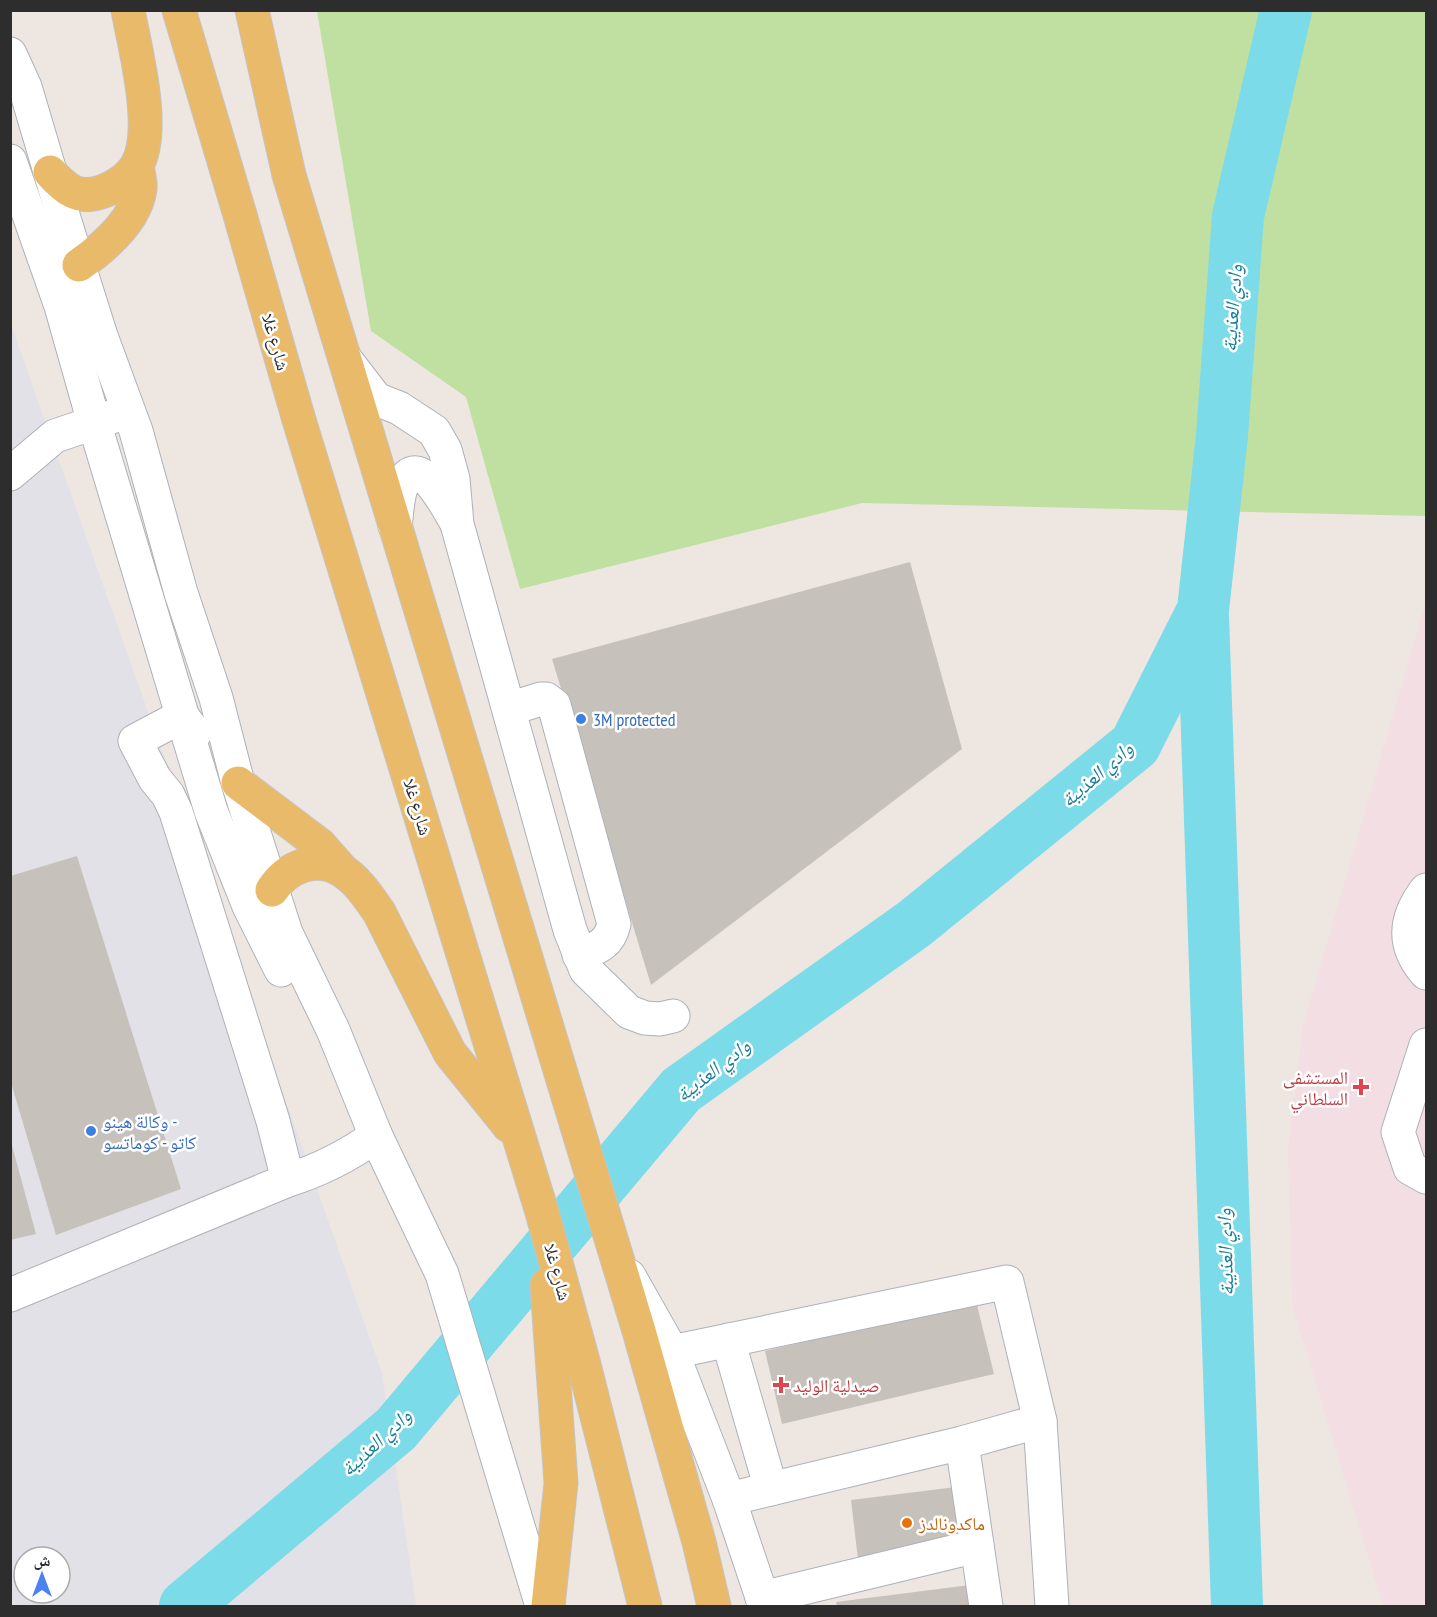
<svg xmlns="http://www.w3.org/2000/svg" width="1437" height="1617" font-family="'PT Sans Narrow','Noto Naskh Arabic',sans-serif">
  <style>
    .industrial { fill: #e1e1e7; fill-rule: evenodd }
    .medical { fill: #f3dfe3 }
    .green { fill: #bfe0a1 }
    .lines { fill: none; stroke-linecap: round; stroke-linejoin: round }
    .river { stroke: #7bdbe8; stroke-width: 52 }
    .building { fill: #c7c1bc }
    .minor-casing { stroke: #adb1b8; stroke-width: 35 }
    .major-casing { stroke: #c4c4c4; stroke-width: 35 }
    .minor { stroke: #fff; stroke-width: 33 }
    .major { stroke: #e9ba6a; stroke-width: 33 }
    .shop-dot { fill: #3f7fe0; stroke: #fff; stroke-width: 2 }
    .health-dot { fill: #e0444e; stroke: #fff; stroke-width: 2 }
    .food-dot { fill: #e8710a; stroke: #fff; stroke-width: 2 }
    .labels { text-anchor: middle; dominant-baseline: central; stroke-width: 5; stroke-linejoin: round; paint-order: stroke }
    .street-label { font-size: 18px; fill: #2d2d2d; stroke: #fff }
    .shop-label { font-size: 18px; fill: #366cbe; stroke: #fff; text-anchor: start }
    .health-label { font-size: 18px; fill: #be3a42; stroke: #fff; text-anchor: end }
    .food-label { font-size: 18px; fill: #c56008; stroke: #fff; text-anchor: start }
    .water-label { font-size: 20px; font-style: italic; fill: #167e99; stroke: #fff }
  </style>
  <rect width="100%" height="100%" fill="#eee6e1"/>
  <path class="industrial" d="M 10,322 L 382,1373 L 416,1606 L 11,1606 ZM 24,1557 L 60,1557 L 60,1593 L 24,1593 Z"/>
  <polygon class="medical" points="1426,601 1426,1606 1383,1606 1292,1304 1288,1148 1303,1026"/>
  <polygon class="green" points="317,11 1426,11 1426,516 862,503 520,589 466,397 371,331"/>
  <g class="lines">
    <g class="river">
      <polyline points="1203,616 1237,1606"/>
      <polyline points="185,1606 396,1429 681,1090 914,924 1135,745 1203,610 1222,435 1238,216 1286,10"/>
    </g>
  </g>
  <g class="building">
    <polygon points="910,562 962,749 651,985 552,659"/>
    <polygon points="77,856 181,1189 56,1235 10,1079 10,876"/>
    <polygon points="10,1138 36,1234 10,1240"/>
    <polygon points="976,1301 994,1374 782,1424 765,1351"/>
    <polygon points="956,1487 963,1547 858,1559 851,1500"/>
    <polygon points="970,1585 973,1606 837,1606 836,1602"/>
  </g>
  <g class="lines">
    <g class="minor-casing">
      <g id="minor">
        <polyline points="10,54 25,87 65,222 101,336 136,431 181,593 216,698 238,783 286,933 333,1030 376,1136 442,1274 542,1606"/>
        <polyline points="10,161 61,306 91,412 211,811 249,906 281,970"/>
        <polyline points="346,360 376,399 399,408 434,431 445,450 453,479 457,524 570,930 586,970 629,1012 645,1018 660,1019 673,1016"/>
        <polyline points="10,474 55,436 114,416"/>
        <path d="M 395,526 C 397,513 397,500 401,488 C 416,445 446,505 455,520"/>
        <path d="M 509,709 L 541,699 L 546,699 L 554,705 L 614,924 C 609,945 597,948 579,955"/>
        <path d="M 195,733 L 182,716 L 135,741 L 155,779 L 168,795 L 176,812 L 273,1121 L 288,1180 C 321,1170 349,1155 376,1136"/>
        <path d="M 1426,890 C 1404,919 1402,945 1426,973"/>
        <polyline points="1426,1045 1398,1132 1410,1168 1426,1177"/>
        <polyline points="629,1276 672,1352 729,1499 765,1606"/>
        <polyline points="10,1295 288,1180"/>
        <polyline points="728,1340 771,1489"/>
        <polyline points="672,1352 1007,1282 1040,1421 962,1443 729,1499"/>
        <polyline points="1040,1421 1052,1606"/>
        <polyline points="962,1443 986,1606"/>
        <polyline points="762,1598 977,1546"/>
      </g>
    </g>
    <g class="major-casing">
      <g id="major">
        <polyline points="179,10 240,215 299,420 542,1212 583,1361 645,1606"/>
        <polyline points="252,10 289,175 639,1331 699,1542 714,1606"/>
        <path d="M 50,172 C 65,189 78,200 101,192 C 115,188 130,177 137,165 C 157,130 135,49 128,10"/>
        <path d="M 79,265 C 103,248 136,220 140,189 C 141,182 138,173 137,166"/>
        <polyline points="238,783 320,845 342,870"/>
        <path d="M 272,890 C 287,867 315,855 341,870 C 357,879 369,898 379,912 L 450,1053 L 509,1126"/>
        <polyline points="547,1285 561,1483 548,1606"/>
      </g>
    </g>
    <use href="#minor" class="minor"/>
    <use href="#major" class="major"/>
  </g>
  <g class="shop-dot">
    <circle cx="581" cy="719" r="6"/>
    <circle cx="91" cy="1131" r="6"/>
  </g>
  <g class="health-dot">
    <path d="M1358 1078h6v6h6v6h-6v6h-6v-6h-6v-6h6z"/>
    <path d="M778 1376h6v6h6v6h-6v6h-6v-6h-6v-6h6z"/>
  </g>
  <circle class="food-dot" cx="907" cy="1523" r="6"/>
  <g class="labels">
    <g class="street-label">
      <text transform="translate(276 342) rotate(74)">شارع غلا</text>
      <text transform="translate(418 807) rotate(73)">شارع غلا</text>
      <text transform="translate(558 1272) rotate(75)">شارع غلا</text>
    </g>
    <g class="shop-label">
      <text x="593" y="719">3M protected</text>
      <text x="103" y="1121">وكالة هينو -<tspan x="103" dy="21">كاتو - كوماتسو</tspan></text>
    </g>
    <g class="health-label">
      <text x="1348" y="1077">المستشفى<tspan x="1348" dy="21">السلطاني</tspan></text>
      <text x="793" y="1385" text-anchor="start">صيدلية الوليد</text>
    </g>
    <g class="food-label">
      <text x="919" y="1523">ماكدونالدز</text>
    </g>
    <g class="water-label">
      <text transform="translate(1232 308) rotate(-86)">وادي العذيبة</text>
      <text transform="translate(1097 774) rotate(-41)">وادي العذيبة</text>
      <text transform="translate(713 1070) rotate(-38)">وادي العذيبة</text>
      <text transform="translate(1225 1252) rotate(-92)">وادي العذيبة</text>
      <text transform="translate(376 1442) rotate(-43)">وادي العذيبة</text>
    </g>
  </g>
  <rect width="1437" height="1617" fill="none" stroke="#2d2d2d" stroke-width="24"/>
  <g transform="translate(42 1575)"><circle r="28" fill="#ffffff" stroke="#ababab" stroke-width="1.5"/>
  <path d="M0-4.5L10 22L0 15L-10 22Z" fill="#4c81f0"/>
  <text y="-9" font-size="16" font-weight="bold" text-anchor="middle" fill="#2d2d2d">ش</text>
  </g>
</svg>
